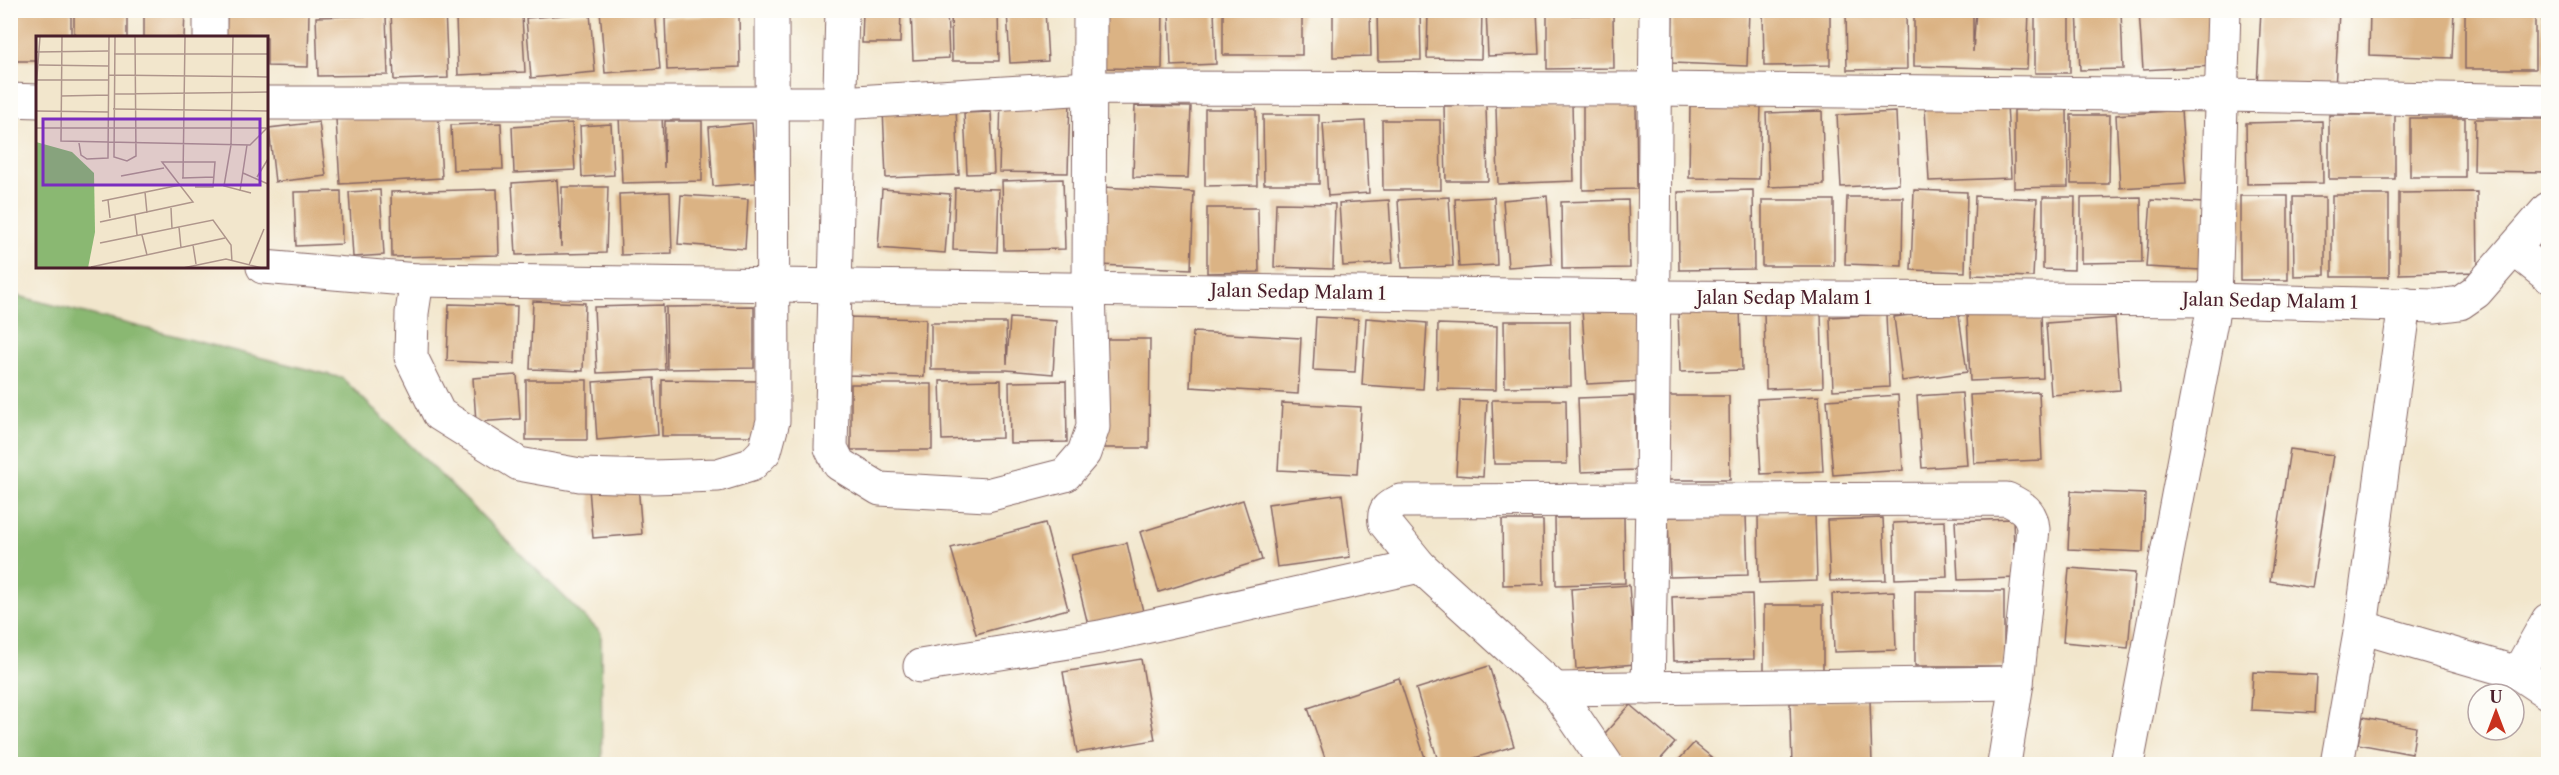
<svg xmlns="http://www.w3.org/2000/svg" width="2559" height="775" font-family="'Libre Caslon Text',serif">
  <style>
    .forest { fill: #8ab872; stroke: #6a6c4e; stroke-width: 1.5 }
    .building { fill: #dbb384 }
    .lines { fill: none; stroke-linecap: round; stroke-linejoin: round }
    .minor-casing { stroke: #856563; stroke-width: 35 }
    .minor { stroke: #fff; stroke-width: 33 }
    .labels { text-anchor: middle; dominant-baseline: central; stroke-width: 5; stroke-linejoin: round; paint-order: stroke }
    .street-label { font-size: 18px; fill: #4a1f2b; stroke: #fdfcf7 }
    .inset-road { fill: none; stroke: #af968c; stroke-width: 1.5 }
    .view { fill: #7b2cbf; fill-opacity: 0.15; stroke: #7b2cbf; stroke-width: 3 }
    .inset-edge { fill: none; stroke: #4a1f2b; stroke-width: 3 }
  </style>
  <rect width="100%" height="100%" fill="#fdfcf7"/>
  <filter id="ink" filterUnits="userSpaceOnUse"><feTurbulence type="fractalNoise" baseFrequency=".0167" numOctaves="2"/><feDisplacementMap in="SourceGraphic" scale="12" xChannelSelector="R" yChannelSelector="G"/><feConvolveMatrix kernelMatrix="1 2 1 2 8 2 1 2 1" color-interpolation-filters="sRGB"/></filter>
  <filter id="wash" filterUnits="userSpaceOnUse"><feTurbulence type="fractalNoise" baseFrequency=".008" numOctaves="4" result="noise"/><feDisplacementMap in="SourceGraphic" scale="24" xChannelSelector="R" yChannelSelector="G"/><feGaussianBlur stdDeviation="1.35" result="paint"/><feColorMatrix in="noise" values="0 0 0 0 0 0 0 0 0 0 0 0 0 0 0 0 0 1.4 0 .05"/><feComposite in="paint" operator="in"/></filter>
  <g filter="url(#wash)">
    <rect width="100%" height="100%" fill="#f2e6cc"/>
    <polygon class="forest" points="10,294 342,378 601,633 602,764 11,764"/>
    <g id="blocks">
      <g class="building">
        <polygon points="12,10 71,10 71,38 38,38 38,61 12,61"/>
        <rect x="74" y="10" width="53" height="28"/>
        <polygon points="144,10 185,10 184,38 144,38"/>
        <polygon points="227,10 309,10 308,67 267,66 267,38 226,38"/>
        <polygon points="445,10 448,78 394,80 391,11"/>
        <polygon points="600,10 655,10 660,69 605,73"/>
        <polygon points="863,10 901,10 900,43 862,43"/>
        <polygon points="911,10 947,10 949,58 913,60"/>
        <polygon points="951,10 998,10 999,61 952,61"/>
        <polygon points="1007,10 1045,10 1048,61 1010,63"/>
        <polygon points="1102,10 1163,10 1162,69 1101,68"/>
        <polygon points="1169,10 1214,10 1216,64 1171,66"/>
        <rect x="1223" y="10" width="79" height="45"/>
        <polygon points="1333,10 1370,10 1371,56 1333,57"/>
        <polygon points="1377,10 1420,10 1421,60 1378,61"/>
        <polygon points="1428,10 1482,10 1481,59 1427,58"/>
        <polygon points="1486,10 1537,10 1539,54 1488,56"/>
        <polygon points="1673,10 1749,10 1747,66 1672,63"/>
        <polygon points="1763,10 1830,10 1830,65 1764,66"/>
        <polygon points="1846,10 1906,10 1907,69 1847,70"/>
        <polygon points="1914,10 1973,10 1973,52 1976,10 2029,10 2027,69 1914,66"/>
        <rect x="2035" y="10" width="35" height="63"/>
        <polygon points="2077,10 2121,10 2123,69 2080,70"/>
        <polygon points="2139,10 2209,10 2212,66 2143,70"/>
        <polygon points="2261,10 2339,10 2335,90 2257,86"/>
        <polygon points="2370,10 2454,10 2452,58 2369,55"/>
        <rect x="2465" y="10" width="70" height="59"/>
        <polygon points="2542,10 2548,10 2548,70 2544,70"/>
        <polygon points="590,13 595,72 531,78 526,18"/>
        <polygon points="386,15 388,75 318,76 316,17"/>
        <polygon points="522,15 525,72 458,75 456,17"/>
        <polygon points="739,15 740,67 667,70 665,18"/>
        <polygon points="1547,15 1613,15 1614,68 1547,69"/>
        <polygon points="1001,97 1070,99 1068,173 999,172"/>
        <polygon points="1572,104 1574,181 1498,184 1496,106"/>
        <polygon points="1690,104 1761,106 1759,179 1689,178"/>
        <polygon points="2007,104 2011,178 1929,181 1925,108"/>
        <polygon points="1486,105 1488,181 1446,181 1444,106"/>
        <polygon points="1583,105 1636,105 1637,189 1583,190"/>
        <polygon points="1135,106 1191,107 1188,178 1133,177"/>
        <polygon points="956,107 959,175 886,178 883,110"/>
        <polygon points="1205,109 1256,109 1257,185 1205,186"/>
        <polygon points="2067,109 2068,187 2014,188 2014,110"/>
        <polygon points="2181,110 2186,184 2120,188 2116,115"/>
        <polygon points="1822,111 1824,185 1769,187 1766,113"/>
        <polygon points="438,112 442,178 340,184 336,119"/>
        <polygon points="991,112 994,173 967,174 964,113"/>
        <polygon points="1896,112 1899,184 1841,187 1837,115"/>
        <polygon points="662,114 664,168 665,121 702,121 702,181 622,183 619,116"/>
        <polygon points="1263,115 1319,115 1319,184 1264,184"/>
        <polygon points="2071,115 2110,115 2109,184 2071,184"/>
        <rect x="2329" y="115" width="66" height="64"/>
        <rect x="2410" y="118" width="55" height="59"/>
        <polygon points="2475,119 2548,119 2548,172 2474,171"/>
        <polygon points="1382,120 1440,120 1441,190 1383,190"/>
        <polygon points="1365,121 1369,193 1328,196 1323,123"/>
        <polygon points="2322,121 2323,183 2247,184 2246,123"/>
        <polygon points="319,122 326,176 275,182 269,128"/>
        <polygon points="501,123 503,169 453,170 451,125"/>
        <polygon points="572,123 575,170 514,173 512,127"/>
        <polygon points="752,123 756,183 713,186 709,127"/>
        <polygon points="611,124 614,175 582,177 580,126"/>
        <polygon points="1063,179 1065,249 1004,250 1002,181"/>
        <polygon points="557,180 561,247 562,187 608,187 606,253 516,255 512,183"/>
        <polygon points="1102,187 1194,192 1191,269 1099,265"/>
        <polygon points="955,188 999,189 997,252 953,250"/>
        <polygon points="497,189 499,255 392,257 391,192"/>
        <polygon points="882,189 950,194 945,253 878,248"/>
        <polygon points="380,190 384,255 353,257 349,192"/>
        <polygon points="1753,190 1754,269 1679,270 1678,192"/>
        <polygon points="1914,190 1967,192 1965,272 1911,270"/>
        <polygon points="341,191 342,244 296,246 294,192"/>
        <polygon points="670,192 672,253 621,255 619,194"/>
        <polygon points="2477,192 2478,272 2399,274 2399,193"/>
        <polygon points="681,195 748,199 745,249 678,244"/>
        <rect x="2332" y="195" width="57" height="82"/>
        <polygon points="1547,196 1552,264 1508,267 1503,200"/>
        <polygon points="1975,196 2037,199 2033,277 1972,275"/>
        <rect x="2240" y="196" width="48" height="84"/>
        <polygon points="1449,197 1453,266 1402,268 1398,200"/>
        <polygon points="1494,197 1497,265 1459,267 1455,199"/>
        <polygon points="1847,197 1903,197 1902,266 1845,264"/>
        <polygon points="2043,197 2075,197 2074,270 2043,269"/>
        <polygon points="2141,197 2142,262 2081,263 2081,198"/>
        <polygon points="2293,197 2325,197 2325,275 2294,276"/>
        <polygon points="1389,200 1393,263 1343,266 1339,203"/>
        <polygon points="1628,200 1630,268 1562,269 1561,202"/>
        <rect x="1762" y="200" width="72" height="66"/>
        <polygon points="2151,200 2204,203 2201,270 2146,267"/>
        <polygon points="1276,203 1335,204 1333,269 1274,267"/>
        <polygon points="1207,208 1258,208 1259,272 1207,273"/>
        <polygon points="533,301 585,303 583,371 530,369"/>
        <polygon points="449,304 517,306 515,364 447,361"/>
        <polygon points="663,305 665,370 597,373 594,307"/>
        <polygon points="754,306 754,368 667,369 666,307"/>
        <polygon points="1639,307 1644,381 1587,384 1582,310"/>
        <polygon points="1740,308 1742,370 1680,372 1678,310"/>
        <polygon points="1958,309 1967,372 1902,381 1894,317"/>
        <polygon points="1821,311 1823,387 1766,389 1764,312"/>
        <polygon points="2041,312 2043,378 1970,381 1967,315"/>
        <polygon points="1886,314 1889,387 1833,390 1830,317"/>
        <polygon points="846,317 926,319 924,377 845,375"/>
        <polygon points="1316,317 1358,319 1355,372 1313,370"/>
        <polygon points="1010,318 1056,321 1053,374 1006,370 931,370 931,323 1006,323 1007,364"/>
        <polygon points="1366,318 1427,323 1423,389 1362,385"/>
        <polygon points="2115,318 2120,390 2051,395 2046,323"/>
        <polygon points="1504,321 1570,321 1571,386 1505,387"/>
        <polygon points="1438,324 1497,326 1496,390 1437,389"/>
        <polygon points="1193,332 1301,338 1298,394 1190,387"/>
        <polygon points="1101,339 1150,339 1149,448 1101,448"/>
        <polygon points="517,375 520,419 476,422 473,378"/>
        <polygon points="654,378 658,435 597,440 593,382"/>
        <rect x="526" y="380" width="61" height="60"/>
        <polygon points="662,380 757,381 757,436 662,436"/>
        <polygon points="1001,380 1002,438 942,440 940,381"/>
        <polygon points="1066,381 1067,442 1010,443 1009,382"/>
        <rect x="851" y="384" width="81" height="66"/>
        <polygon points="2039,392 2042,460 1974,463 1970,395"/>
        <polygon points="1962,393 1967,465 1922,468 1917,396"/>
        <polygon points="1898,395 1903,470 1833,475 1827,400"/>
        <polygon points="1634,396 1636,470 1581,472 1578,398"/>
        <polygon points="1667,396 1729,396 1730,480 1668,480"/>
        <polygon points="1819,396 1823,471 1761,474 1757,399"/>
        <polygon points="1460,400 1487,401 1483,477 1456,475"/>
        <polygon points="1492,400 1566,400 1567,464 1494,464"/>
        <polygon points="1282,403 1361,407 1357,474 1278,470"/>
        <polygon points="2290,449 2333,455 2312,588 2270,581"/>
        <polygon points="638,484 642,534 593,538 589,488"/>
        <polygon points="2071,491 2145,494 2143,552 2068,549"/>
        <polygon points="1342,494 1350,557 1277,567 1268,504"/>
        <polygon points="1243,500 1262,560 1159,592 1140,532"/>
        <polygon points="1815,514 1817,581 1759,583 1758,515"/>
        <polygon points="1746,515 1748,575 1670,577 1668,517"/>
        <polygon points="1624,517 1625,583 1556,585 1555,518"/>
        <polygon points="1883,518 1886,580 1830,581 1827,520"/>
        <polygon points="2013,519 2015,578 1958,580 1955,521"/>
        <polygon points="1502,520 1543,520 1544,584 1503,585"/>
        <polygon points="1945,521 1947,577 1895,579 1893,523"/>
        <polygon points="1045,523 1068,609 976,634 951,548"/>
        <polygon points="1127,543 1145,620 1090,633 1071,555"/>
        <polygon points="2069,568 2135,573 2128,648 2063,642"/>
        <polygon points="1629,585 1635,664 1576,669 1571,589"/>
        <polygon points="1894,591 1896,650 1834,652 1832,594"/>
        <rect x="1915" y="591" width="89" height="75"/>
        <polygon points="1752,594 1754,659 1674,661 1672,597"/>
        <rect x="1764" y="605" width="59" height="65"/>
        <polygon points="1141,659 1155,740 1077,753 1063,672"/>
        <polygon points="1489,666 1514,746 1455,764 1439,764 1416,689"/>
        <polygon points="2253,672 2317,675 2315,713 2251,710"/>
        <polygon points="1399,678 1427,764 1327,764 1308,708"/>
        <polygon points="1870,700 1872,764 1792,764 1790,703"/>
        <polygon points="1630,705 1675,743 1656,764 1624,764 1598,741"/>
        <polygon points="2363,717 2416,727 2412,754 2358,744"/>
        <polygon points="1694,743 1720,764 1675,764"/>
      </g>
    </g>
  </g>
  <g filter="url(#ink)">
    <use href="#blocks" fill-opacity="0" stroke="#856563" stroke-width="1.5"/>
    <g class="lines">
      <g class="minor-casing">
        <g id="minor">
          <polyline points="842,10 831,448 839,464 880,489 987,495 1065,475 1084,453 1093,427 1089,289 1090,10"/>
          <polyline points="210,38 210,10"/>
          <polyline points="10,100 38,101"/>
          <polyline points="267,103 840,103 1090,88 1656,89 2223,95 2548,101"/>
          <polyline points="2514,249 2548,276"/>
          <polyline points="263,267 417,280 1653,297 2215,300 2436,306 2460,303 2476,292 2548,209"/>
          <polyline points="417,280 412,313 411,357 439,414 519,464 580,475 653,477 718,475 751,465 765,451 773,421 772,10"/>
          <polyline points="2361,627 2518,673 2548,693"/>
          <polyline points="920,666 1100,637 1420,566"/>
          <polyline points="2518,673 2548,620"/>
          <polyline points="1648,688 1652,501 1656,10"/>
          <polyline points="1555,689 2017,683"/>
          <path d="M 1606,764 L 1555,689 L 1420,566 L 1385,523 C 1383,509 1388,507 1400,501 L 2007,499 C 2022,506 2032,512 2033,529 L 2017,683 L 2004,764"/>
          <polyline points="2127,764 2215,300 2224,10"/>
          <polyline points="2337,764 2361,627 2405,304"/>
        </g>
      </g>
      <use href="#minor" class="minor"/>
    </g>
  </g>
  <g class="labels">
    <g class="street-label">
      <text transform="translate(1298 292) rotate(1)">Jalan Sedap Malam 1</text>
      <text x="1784" y="298">Jalan Sedap Malam 1</text>
      <text transform="translate(2270 301) rotate(1)">Jalan Sedap Malam 1</text>
    </g>
  </g>
  <g transform="translate(36 36)">
    <rect width="232" height="232" fill="#f2e6cc"/>
    <path d="M 0,106 L 36,116 L 58,137 L 59,196 L 52,232 L 0,232 Z" fill="#8ab872"/>
    <path class="inset-road" d="M 26,1 L 25,105 L 214,109 L 232,91M 79,1 L 78,121 L 91,125 L 100,120 L 99,1M 197,1 L 195,109 L 188,150 L 215,157M 0,16 L 72,15M 78,18 L 232,18M 3,29 L 72,30M 72,39 L 232,41M 0,44 L 72,44M 0,53 L 4,1M 79,58 L 232,56M 25,60 L 73,59M 77,73 L 232,75M 0,75 L 73,76M 0,92 L 230,92M 43,107 L 45,119 L 51,123 L 72,122 L 73,1M 207,137 L 232,148M 85,140 L 128,132M 221,141 L 232,123M 146,142 L 178,141M 147,142 L 149,1M 204,155 L 211,109M 109,156 L 111,177M 72,164 L 74,182M 66,165 L 144,149M 135,172 L 136,193M 99,179 L 101,199M 64,186 L 157,166 L 126,126 L 179,126 L 177,151 L 159,151M 143,191 L 145,212M 106,199 L 111,219M 64,207 L 177,184 L 195,209 L 196,226M 157,209 L 160,228M 213,229 L 228,193M 55,231 L 189,202M 147,232 L 190,223 L 226,232"/>
    <path class="view" d="M 7,83 L 224,83 L 224,149 L 7,149 Z"/>
    <rect width="232" height="232" class="inset-edge"/>
  </g>
  <rect width="2559" height="775" fill="none" stroke="#fdfcf7" stroke-width="36"/>
  <g transform="translate(2496 712)"><circle r="28" fill="#fdfcf7" stroke="#b5a4a5" stroke-width="1.5"/>
  <path d="M0-4.5L10 22L0 15L-10 22Z" fill="#c8321e"/>
  <text y="-9" font-size="16" font-weight="bold" text-anchor="middle" fill="#4a1f2b">U</text>
  </g>
</svg>
